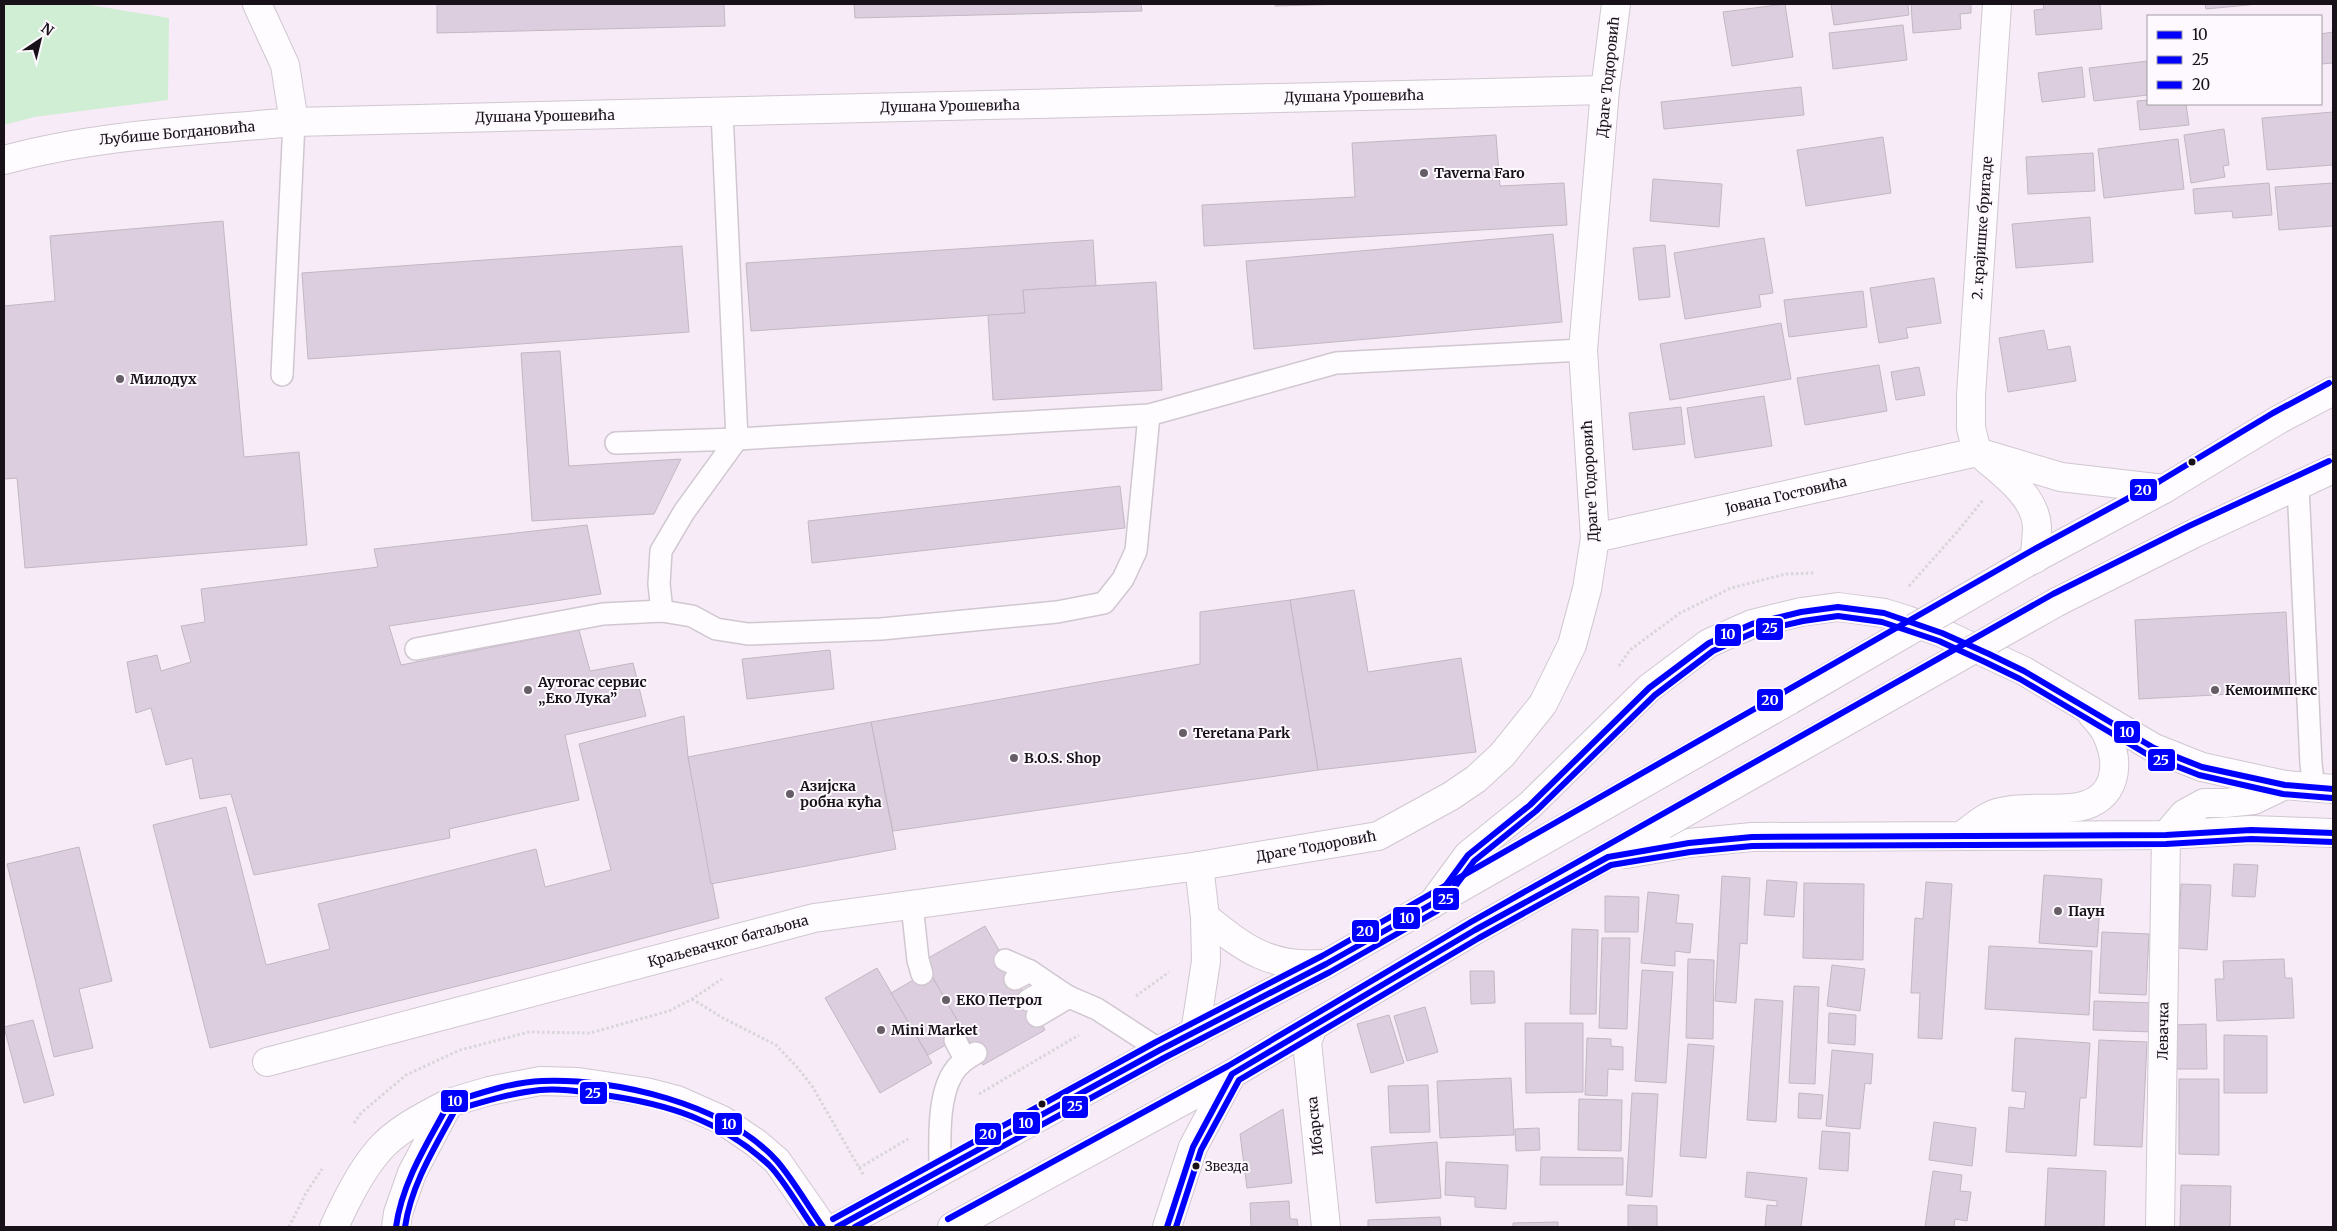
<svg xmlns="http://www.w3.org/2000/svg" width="2337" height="1231" font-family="Merriweather,serif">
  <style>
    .green { fill: #d0eed3 }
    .building { fill: #ddcedf; stroke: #c1b8c2 }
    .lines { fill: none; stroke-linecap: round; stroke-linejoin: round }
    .lane-casing { stroke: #d0c7d1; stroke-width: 24 }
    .street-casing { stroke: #d0c7d1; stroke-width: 30 }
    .secondary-casing { stroke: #d0c7d1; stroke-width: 30 }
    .primary-casing { stroke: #d0c7d1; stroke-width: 30 }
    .path { stroke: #d9d6da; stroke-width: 3; stroke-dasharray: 2.5 2.5; stroke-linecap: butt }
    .lane { stroke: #fefcfe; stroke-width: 21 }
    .street { stroke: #fefcfe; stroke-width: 28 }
    .secondary { stroke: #fefcfe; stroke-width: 28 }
    .primary { stroke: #fefcfe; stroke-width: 28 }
    .primary-bridge-casing { stroke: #d0c7d1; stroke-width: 30; stroke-linecap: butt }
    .primary-bridge { stroke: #fefcfe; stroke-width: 28 }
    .bus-1-casing { stroke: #fdf9fe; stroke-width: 10 }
    .bus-2-casing { stroke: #fdf9fe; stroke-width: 10 }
    .bus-3-casing { stroke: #fdf9fe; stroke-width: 10 }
    .bus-1 { stroke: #00f; stroke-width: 6 }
    .bus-2 { stroke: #00f; stroke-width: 6 }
    .bus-3 { stroke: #00f; stroke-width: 6 }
    .poi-dot { fill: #665d67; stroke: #fdf9fe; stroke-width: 2 }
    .bus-dot { fill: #19111a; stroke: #fdf9fe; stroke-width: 2 }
    .labels { text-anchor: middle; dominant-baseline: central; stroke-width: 4; stroke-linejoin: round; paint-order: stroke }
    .bus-label { font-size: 13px; fill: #19111a; stroke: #fdf9fe; text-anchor: start }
    .street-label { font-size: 14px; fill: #19111a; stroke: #fdf9fe }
    .poi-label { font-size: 14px; font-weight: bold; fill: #19111a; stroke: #fdf9fe; text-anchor: start }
    .line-badge { stroke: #fdf9fe; stroke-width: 2 }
    .badge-label { font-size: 14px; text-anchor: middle; font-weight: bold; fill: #fff }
  </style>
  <rect width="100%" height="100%" fill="#f6ebf7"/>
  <polygon class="green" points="4,4 84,4 169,18 168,100 34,117 4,125"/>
  <g class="building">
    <polygon points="437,4 724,4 725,26 437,33"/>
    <polygon points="854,4 1141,4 1142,11 855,18"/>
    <polygon points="1275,4 1349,4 1275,6"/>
    <polygon points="1785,4 1793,57 1732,66 1723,12"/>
    <polygon points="1831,4 1908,4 1909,15 1834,25"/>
    <polygon points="1911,4 1971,4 1971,13 1960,14 1961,29 1913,33"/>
    <polygon points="2043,4 2100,4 2102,29 2036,35 2034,10 2044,9"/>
    <polygon points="2205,4 2258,4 2206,9"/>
    <polygon points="1903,25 1907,60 1833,69 1829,33"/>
    <polygon points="2333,32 2333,63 2321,64 2321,34"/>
    <polygon points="2148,61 2148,95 2094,101 2089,68"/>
    <polygon points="2082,67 2085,97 2042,102 2038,73"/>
    <polygon points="1801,87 1804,115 1664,129 1661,102"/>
    <polygon points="2148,100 2148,104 2186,104 2189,125 2140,130 2137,101"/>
    <polygon points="2333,112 2333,165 2267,170 2262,118"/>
    <polygon points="2224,129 2229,165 2223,166 2225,177 2191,183 2184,135"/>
    <polygon points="1496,135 1500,186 1564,183 1567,225 1204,246 1202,205 1355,197 1352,143"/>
    <polygon points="1883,137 1891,193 1806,206 1797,150"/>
    <polygon points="2178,139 2184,189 2104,198 2098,149"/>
    <polygon points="2093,153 2095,191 2028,194 2026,157"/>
    <polygon points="1653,179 1722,184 1719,227 1650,221"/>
    <polygon points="2269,183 2272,215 2233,218 2232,211 2195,214 2193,189"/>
    <polygon points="2333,183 2333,226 2279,230 2275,187"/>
    <polygon points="2090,217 2093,262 2016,268 2012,224"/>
    <polygon points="223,221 244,457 299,452 307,545 25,568 17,478 4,479 4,306 55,301 50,236"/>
    <polygon points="1553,234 1562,322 1254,349 1246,261"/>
    <polygon points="1764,238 1773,293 1759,295 1761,307 1685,319 1674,253"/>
    <polygon points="1093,240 1096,286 1023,290 1025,313 751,331 746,263"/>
    <polygon points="1665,245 1670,297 1639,300 1633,248"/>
    <polygon points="682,246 689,332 308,359 302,273"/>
    <polygon points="1934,278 1941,323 1906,328 1908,338 1879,343 1870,288"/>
    <polygon points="1156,282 1162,390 993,400 988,315 1025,313 1023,290"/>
    <polygon points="1863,291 1867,327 1789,337 1784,300"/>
    <polygon points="1781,323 1791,379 1670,400 1660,344"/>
    <polygon points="2044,330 2048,350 2070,346 2076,381 2008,392 1999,338"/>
    <polygon points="560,351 569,466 681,459 654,514 532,521 521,353"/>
    <polygon points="1879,365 1887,411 1805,425 1797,378"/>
    <polygon points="1919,367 1925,395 1896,400 1891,372"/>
    <polygon points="1764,396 1772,446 1695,458 1687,408"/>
    <polygon points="1681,407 1685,444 1633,450 1629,413"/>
    <polygon points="1120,486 1125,528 812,563 808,521"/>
    <polygon points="587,525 601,594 389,626 401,665 579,630 590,671 633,663 646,716 565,735 579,800 449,829 450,838 254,875 231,794 200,799 192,758 166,765 151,708 136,713 127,662 157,655 161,671 191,662 181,626 205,622 201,589 378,567 374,549"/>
    <polygon points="1354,590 1368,672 1461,658 1476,752 1318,770 1290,600"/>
    <polygon points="1290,600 1318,770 893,831 871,722 1200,664 1200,612"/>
    <polygon points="2286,612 2290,691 2139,699 2135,620"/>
    <polygon points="830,650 834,689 747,699 742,659"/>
    <polygon points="684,716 688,757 719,918 566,959 210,1048 153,825 226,807 266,965 330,949 318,904 536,849 545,887 611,870 579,744"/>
    <polygon points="871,722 896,849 711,884 688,757"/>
    <polygon points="79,847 112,981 79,989 93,1048 54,1057 7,864"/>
    <polygon points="2234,864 2258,865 2255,897 2232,896"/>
    <polygon points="2044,875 2102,879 2097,947 2039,943"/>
    <polygon points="1722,876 1750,878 1747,944 1740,943 1736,1003 1715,1001"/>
    <polygon points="1767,880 1797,882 1794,917 1764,915"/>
    <polygon points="1926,882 1952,884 1942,1039 1918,1038 1920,993 1911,993 1915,918 1923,919"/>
    <polygon points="1804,883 1864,884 1863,960 1803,958"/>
    <polygon points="2181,884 2211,885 2207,950 2178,948"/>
    <polygon points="1648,892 1679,895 1676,923 1693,924 1690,953 1675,951 1675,966 1641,963"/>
    <polygon points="1605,896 1639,897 1638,932 1605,932"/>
    <polygon points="985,926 1045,1030 983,1065 923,961"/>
    <polygon points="1572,929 1598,930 1596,1014 1570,1014"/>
    <polygon points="2102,932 2149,934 2146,995 2099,993"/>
    <polygon points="1602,938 1630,938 1627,1029 1599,1028"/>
    <polygon points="1989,946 2092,951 2089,1015 1985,1009"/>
    <polygon points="1688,959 1714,960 1713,1039 1686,1038"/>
    <polygon points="2284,959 2285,978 2292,978 2294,1018 2217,1021 2215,979 2224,979 2223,961"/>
    <polygon points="1832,965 1865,969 1860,1011 1827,1006"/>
    <polygon points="877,968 932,1063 880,1093 825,998"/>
    <polygon points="1642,970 1673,972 1666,1083 1635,1081"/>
    <polygon points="929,971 965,1034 928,1055 891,993"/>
    <polygon points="1470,971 1494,971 1495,1003 1471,1004"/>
    <polygon points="1794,986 1819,987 1815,1084 1789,1083"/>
    <polygon points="1755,999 1783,1001 1776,1122 1747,1120"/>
    <polygon points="2094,1001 2155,1003 2154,1032 2093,1030"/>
    <polygon points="1425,1007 1438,1052 1407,1061 1394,1016"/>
    <polygon points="1829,1013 1856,1015 1855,1045 1828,1043"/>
    <polygon points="1389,1015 1404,1063 1371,1073 1357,1024"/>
    <polygon points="33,1020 54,1095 24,1103 4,1027"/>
    <polygon points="1525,1023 1583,1023 1583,1092 1526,1093"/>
    <polygon points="2206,1024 2207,1069 2173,1069 2173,1025"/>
    <polygon points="2224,1035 2267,1036 2267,1093 2224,1093"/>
    <polygon points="1587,1038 1611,1039 1611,1046 1623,1047 1623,1070 1608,1069 1607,1096 1585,1095"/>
    <polygon points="2015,1038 2090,1043 2086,1098 2080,1098 2076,1156 2006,1152 2009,1107 2024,1109 2026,1092 2012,1091"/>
    <polygon points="2099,1040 2147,1042 2142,1147 2094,1145"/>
    <polygon points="1688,1044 1714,1046 1706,1158 1680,1156"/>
    <polygon points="1832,1050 1873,1054 1871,1084 1865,1083 1860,1129 1826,1126"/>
    <polygon points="1511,1078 1514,1135 1440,1138 1437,1081"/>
    <polygon points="2179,1079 2219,1079 2219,1155 2179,1154"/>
    <polygon points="1428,1085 1430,1132 1390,1133 1388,1086"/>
    <polygon points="1632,1093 1658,1094 1652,1197 1626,1195"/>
    <polygon points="1799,1093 1823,1095 1821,1119 1798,1118"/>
    <polygon points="1579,1099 1622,1100 1621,1151 1578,1150"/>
    <polygon points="1283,1109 1292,1183 1247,1188 1240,1134"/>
    <polygon points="1934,1122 1976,1128 1972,1166 1929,1160"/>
    <polygon points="1539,1128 1540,1150 1516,1151 1515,1129"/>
    <polygon points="1822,1131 1850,1133 1848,1171 1819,1169"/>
    <polygon points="1437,1142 1441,1198 1376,1203 1371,1147"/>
    <polygon points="1541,1157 1623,1158 1623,1185 1540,1185"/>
    <polygon points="1446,1162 1508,1165 1506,1209 1475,1207 1475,1197 1445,1195"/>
    <polygon points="2048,1168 2106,1171 2104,1227 2045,1227"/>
    <polygon points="1933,1171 1962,1175 1960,1191 1971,1192 1967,1221 1955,1219 1954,1227 1925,1227"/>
    <polygon points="1747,1172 1807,1178 1801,1227 1765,1227 1767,1205 1777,1206 1777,1201 1745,1197"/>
    <polygon points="2181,1185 2231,1186 2230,1227 2180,1227"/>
    <polygon points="1289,1201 1290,1219 1297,1219 1298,1227 1251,1227 1250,1203"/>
    <polygon points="1628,1205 1657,1206 1657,1227 1628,1227"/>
    <polygon points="1440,1217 1441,1227 1368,1227 1368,1220"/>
    <polygon points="1558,1222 1558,1227 1513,1227 1513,1223"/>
  </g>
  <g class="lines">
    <g class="lane-casing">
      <g id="lane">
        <polyline points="282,375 294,122"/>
        <polyline points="616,443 737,439 1149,415 1336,363 1583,350"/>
        <polyline points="2298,486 2311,764 2314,788"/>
        <polyline points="662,611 659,584 661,551 684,512 737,439 722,112"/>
        <polyline points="416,649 603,614 662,611 692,616 716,629 748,634 881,629 1057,612 1104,603 1123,579 1136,551 1149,415"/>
        <polyline points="912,905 918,960 922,974"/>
        <polyline points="1005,960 1030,971"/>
        <polyline points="1015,979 1030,971 1052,986"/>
        <polyline points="1028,1000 1052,986 1069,997"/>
        <polyline points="1037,1016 1069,997 1097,1009 1160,1050"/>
        <polyline points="955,1040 965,1059"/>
        <path d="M 940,1171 C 940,1143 937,1098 953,1073 C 958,1064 967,1058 976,1053"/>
      </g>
    </g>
    <g class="street-casing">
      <g id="street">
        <polyline points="294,122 1605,90"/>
        <path d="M 4,160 C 99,134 196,131 294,122 L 285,65 L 257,4"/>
        <polyline points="1977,452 1971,428 1971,395 1997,4"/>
        <polyline points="1977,452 2061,477 2164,489"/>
        <path d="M 1986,459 C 2006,476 2036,498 2037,527 C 2037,537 2035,548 2035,559"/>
        <polyline points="1595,538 1977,452"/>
        <polyline points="1313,1026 1307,1042 1326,1227"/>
        <polyline points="267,1062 814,918 1199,866 1378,836 1451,796 1476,779 1502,755 1543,704 1572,645 1587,589 1595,538 1583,350 1605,90 1616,4"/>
        <polyline points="2160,1227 2166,835"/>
      </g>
    </g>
    <g class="secondary-casing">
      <g id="secondary">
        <polyline points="2166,835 2184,814 2204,803 2225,803 2254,800 2285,785 2333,789"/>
        <polyline points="1961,836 2166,835 2251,830 2333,833"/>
        <polyline points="449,1103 489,1091 540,1081 578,1082 646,1092 677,1100 722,1120 756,1143 777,1161 823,1227"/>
      </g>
    </g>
    <g class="primary-casing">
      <g id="primary">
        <polyline points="2028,562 2164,489 2278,420 2333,391"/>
        <polyline points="2057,602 2193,534 2333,469"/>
        <path d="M 1626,854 L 1689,843 L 1752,837 L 1961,836 C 1974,827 1986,815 2001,812 C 2026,806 2052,811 2078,807 C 2116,800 2121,766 2107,735 C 2104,727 2096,720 2091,713"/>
        <polyline points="1432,904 1468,855 1530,805 1649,688 1709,643 1752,624 1801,612 1838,607 1853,609 1884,613 1907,620 1942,633 2024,671 2154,748 2202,767 2285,785"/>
        <path d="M 1205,917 C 1245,949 1270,968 1323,964"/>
        <polyline points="1195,1033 1206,961 1205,917 1199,866"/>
        <polyline points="915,1186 1160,1050 1326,964 1790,700"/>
        <path d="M 334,1227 C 346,1201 360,1172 379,1150 C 397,1129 425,1116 449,1103"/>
        <polyline points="396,1227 398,1213 412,1173 449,1103"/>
        <polyline points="952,1227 1232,1074 1475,930 1663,825"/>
        <polyline points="1167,1227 1193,1147 1232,1074"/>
      </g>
    </g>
    <g class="path">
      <polyline points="1909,586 1958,531 1983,500"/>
      <polyline points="1619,666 1630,650 1680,613 1731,588 1786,574 1814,573"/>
      <polyline points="1136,996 1169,972"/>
      <polyline points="692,999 723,1018 776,1045 797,1067 812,1086 864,1176"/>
      <polyline points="979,1094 1079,1035"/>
      <polyline points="354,1123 361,1113 406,1075 460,1050 529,1032 590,1033 669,1011 692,999 722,979"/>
      <polyline points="859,1168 908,1139"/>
      <polyline points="289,1227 306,1193 322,1169"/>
    </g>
    <use href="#lane" class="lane"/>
    <use href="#street" class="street"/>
    <use href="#secondary" class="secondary"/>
    <use href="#primary" class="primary"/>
    <g class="primary-bridge-casing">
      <g id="primary-bridge">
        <polyline points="1790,700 2028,562"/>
        <polyline points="1663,825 2057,602"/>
        <polyline points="837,1227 915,1186"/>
      </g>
    </g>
    <use href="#primary-bridge" class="primary-bridge"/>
    <g class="bus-1-casing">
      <g id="bus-1">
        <path d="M 396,1227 C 402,1182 428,1142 449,1103 C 478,1094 511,1082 542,1081 C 615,1078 726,1104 777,1161 C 794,1181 808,1206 823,1227"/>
        <polyline points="837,1227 1160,1050 1326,964 1432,904 1468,855 1530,805 1649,688 1709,643 1752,624 1801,612 1838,607 1884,613 1942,633 1989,654 2024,671 2154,748 2202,767 2285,785 2333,789"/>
        <polyline points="1167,1227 1193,1147 1232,1074 1475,930 1608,857 1689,843 1752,837 2166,835 2251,830 2333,833"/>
      </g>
    </g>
    <g class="bus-2-casing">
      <g id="bus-2">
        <path d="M 405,1227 C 411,1185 435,1147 455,1110 C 483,1102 511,1093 540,1090 C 561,1088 583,1092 604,1095 C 668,1104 720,1120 769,1165 C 784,1180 800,1209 813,1227"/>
        <polyline points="855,1227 1164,1058 1330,972 1437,911 1474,861 1536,811 1655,695 1713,651 1755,632 1803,621 1838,616 1882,622 1939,641 1985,662 2020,679 2150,756 2199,775 2283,794 2332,798"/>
        <polyline points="1176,1227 1201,1150 1239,1080 1479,938 1611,865 1690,852 1752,846 2166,844 2251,839 2333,842"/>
      </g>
    </g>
    <g class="bus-3-casing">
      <g id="bus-3">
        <polyline points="833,1219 1156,1042 1322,956 2031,551 2160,481 2273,413 2329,383"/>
        <polyline points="948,1219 1228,1066 1471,922 2053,594 2189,526 2329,461"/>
      </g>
    </g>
    <use href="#bus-1" class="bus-1"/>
    <use href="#bus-2" class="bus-2"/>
    <use href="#bus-3" class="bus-3"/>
  </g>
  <g class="poi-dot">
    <circle cx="1424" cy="173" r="5"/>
    <circle cx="120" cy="379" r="5"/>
    <circle cx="528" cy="690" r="5"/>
    <circle cx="2215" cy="690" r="5"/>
    <circle cx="1183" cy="733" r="5"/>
    <circle cx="1014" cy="758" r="5"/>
    <circle cx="790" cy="794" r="5"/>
    <circle cx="2058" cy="911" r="5"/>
    <circle cx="946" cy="1000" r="5"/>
    <circle cx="881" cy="1030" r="5"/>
  </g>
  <g class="bus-dot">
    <circle cx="2192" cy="462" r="4.5"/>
    <circle cx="1042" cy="1104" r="4.5"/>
    <circle cx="1196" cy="1166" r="4.5"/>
  </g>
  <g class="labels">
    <g class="bus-label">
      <text x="1205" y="1166">Звезда</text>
    </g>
    <g class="street-label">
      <text transform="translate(1608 77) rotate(-84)">Драге Тодоровић</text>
      <text transform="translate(1354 96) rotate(-1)">Душана Урошевића</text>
      <text transform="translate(950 106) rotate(-1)">Душана Урошевића</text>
      <text transform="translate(545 116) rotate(-1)">Душана Урошевића</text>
      <text transform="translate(177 133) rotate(-5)">Љубише Богдановића</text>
      <text transform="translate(1982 228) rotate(-86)">2. крајишке бригаде</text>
      <text transform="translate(1590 481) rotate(-93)">Драге Тодоровић</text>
      <text transform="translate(1786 495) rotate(-13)">Јована Гостовића</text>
      <text transform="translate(1316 846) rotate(-10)">Драге Тодоровић</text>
      <text transform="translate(728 941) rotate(-15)">Краљевачког батаљона</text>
      <text transform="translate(2163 1031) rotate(-89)">Левачка</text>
      <text transform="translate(1315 1126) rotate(-96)">Ибарска</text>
    </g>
    <g class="poi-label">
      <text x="1434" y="173">Taverna Faro</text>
      <text x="130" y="379">Милодух</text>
      <text x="538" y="682">Аутогас сервис<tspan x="538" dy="16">„Еко Лука”</tspan></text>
      <text x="2225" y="690">Кемоимпекс</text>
      <text x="1193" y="733">Teretana Park</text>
      <text x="1024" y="758">B.O.S. Shop</text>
      <text x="800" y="786">Азијска<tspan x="800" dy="16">робна кућа</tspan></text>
      <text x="2068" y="911">Паун</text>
      <text x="956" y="1000">ЕКО Петрол</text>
      <text x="891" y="1030">Mini Market</text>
    </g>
  </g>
  <g class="line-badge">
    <rect x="2129" y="478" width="29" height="24" rx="5" fill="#00f"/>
    <rect x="1755" y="617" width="29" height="24" rx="5" fill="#00f"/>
    <rect x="1714" y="623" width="28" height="24" rx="5" fill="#00f"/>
    <rect x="1756" y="688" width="28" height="24" rx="5" fill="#00f"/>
    <rect x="2113" y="720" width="28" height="24" rx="5" fill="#00f"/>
    <rect x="2147" y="748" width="29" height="24" rx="5" fill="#00f"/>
    <rect x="1432" y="887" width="28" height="24" rx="5" fill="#00f"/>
    <rect x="1392" y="906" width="29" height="24" rx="5" fill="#00f"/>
    <rect x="1351" y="919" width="29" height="24" rx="5" fill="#00f"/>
    <rect x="579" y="1081" width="29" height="24" rx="5" fill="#00f"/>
    <rect x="440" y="1089" width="29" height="24" rx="5" fill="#00f"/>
    <rect x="1061" y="1095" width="28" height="24" rx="5" fill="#00f"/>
    <rect x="1012" y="1111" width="29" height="24" rx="5" fill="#00f"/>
    <rect x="714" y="1112" width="29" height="24" rx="5" fill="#00f"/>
    <rect x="974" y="1122" width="28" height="24" rx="5" fill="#00f"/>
  </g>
  <g class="badge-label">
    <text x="2143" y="495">20</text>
    <text x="1770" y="633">25</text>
    <text x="1728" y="639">10</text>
    <text x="1770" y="705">20</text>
    <text x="2127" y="737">10</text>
    <text x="2161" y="765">25</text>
    <text x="1446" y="904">25</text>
    <text x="1407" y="923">10</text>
    <text x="1365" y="936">20</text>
    <text x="593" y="1098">25</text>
    <text x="455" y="1106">10</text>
    <text x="1075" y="1111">25</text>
    <text x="1026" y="1128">10</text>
    <text x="729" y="1129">10</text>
    <text x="988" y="1139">20</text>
  </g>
  <rect width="2337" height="1231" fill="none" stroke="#19111a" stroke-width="10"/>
  <rect x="2147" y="15" width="175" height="90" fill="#fdf9fe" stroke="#a29ca3"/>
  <rect x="2157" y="31" width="25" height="8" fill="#0000ff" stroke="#a29ca3"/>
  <text x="2192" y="40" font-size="15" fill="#19111a">10</text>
  <rect x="2157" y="56" width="25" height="8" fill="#0000ff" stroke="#a29ca3"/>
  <text x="2192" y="65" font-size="15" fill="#19111a">25</text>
  <rect x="2157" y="81" width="25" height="8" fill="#0000ff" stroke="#a29ca3"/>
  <text x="2192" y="90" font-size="15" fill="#19111a">20</text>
  <g transform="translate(40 40) rotate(35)" stroke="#fdf9fe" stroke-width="4" paint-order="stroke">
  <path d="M0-4L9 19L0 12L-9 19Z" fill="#19111a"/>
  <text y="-8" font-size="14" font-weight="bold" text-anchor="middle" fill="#19111a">N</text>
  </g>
</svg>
